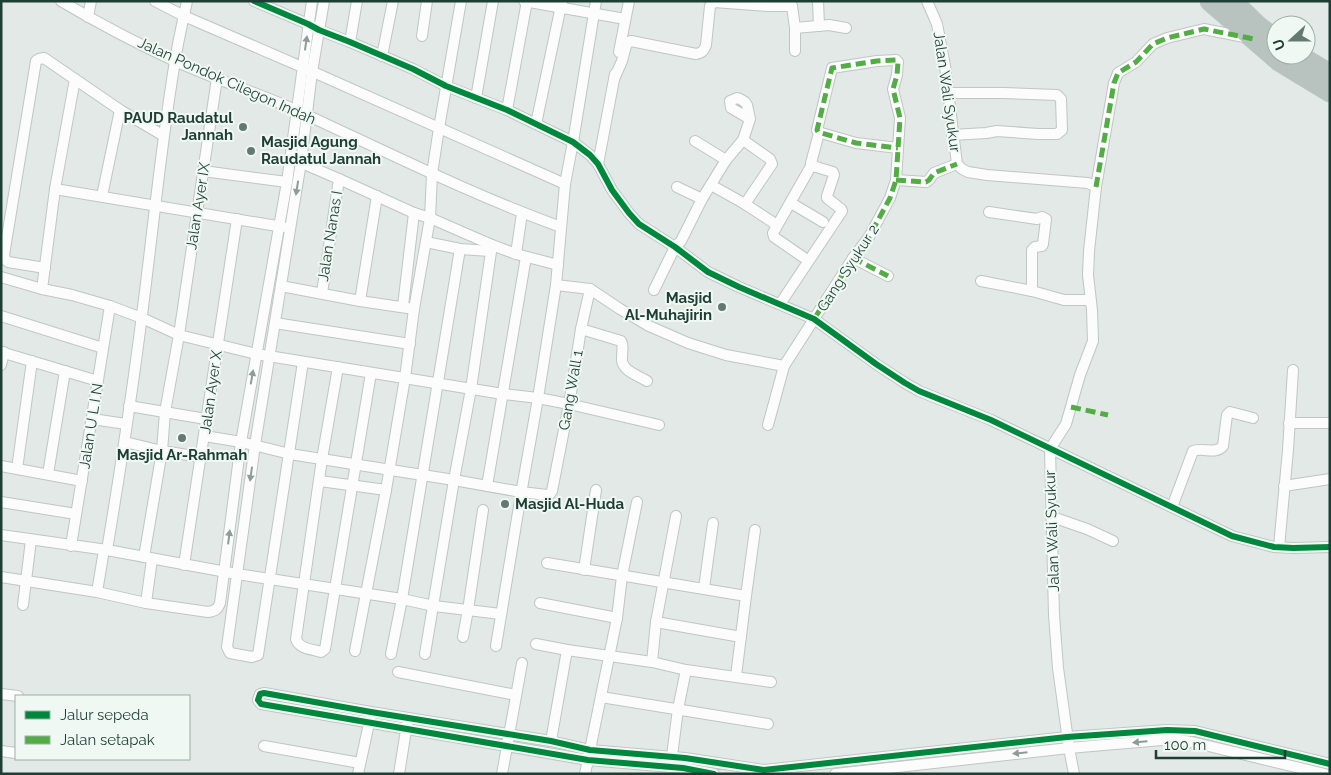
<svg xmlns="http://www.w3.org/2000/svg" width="1331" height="775" font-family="Raleway,sans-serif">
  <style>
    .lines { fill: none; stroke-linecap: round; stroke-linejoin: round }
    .street-casing { stroke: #bfc6c3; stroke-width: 12 }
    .highway-casing { stroke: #bbc5c2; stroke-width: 21 }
    .street { stroke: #fbfcfb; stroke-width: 10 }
    .highway { stroke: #b8c3c0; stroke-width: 19 }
    .quiet { stroke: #52ad45; stroke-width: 5; stroke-dasharray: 10 5; stroke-linecap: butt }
    .cycleway-casing { stroke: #f0f8f4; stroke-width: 9 }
    .cycleway { stroke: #00873e; stroke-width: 6 }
    .oneway { fill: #8c9d98 }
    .poi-dot { fill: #637a73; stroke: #f0f8f4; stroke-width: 2 }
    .labels { text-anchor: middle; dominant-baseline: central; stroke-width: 4; stroke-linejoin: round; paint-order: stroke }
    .street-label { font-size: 15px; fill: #1e3e35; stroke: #f0f8f4 }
    .poi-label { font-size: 15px; font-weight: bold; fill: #1e3e35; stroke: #f0f8f4; text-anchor: end }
  </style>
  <rect width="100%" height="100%" fill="#e2e9e6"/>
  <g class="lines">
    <g class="street-casing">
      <g id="street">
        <path d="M 61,1 C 98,23 136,43 175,61 C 215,79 257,93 298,111 C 385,151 470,194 561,227"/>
        <polyline points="155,1 184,16 302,67 565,184"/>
        <polyline points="254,1 308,24 319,30 350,42 413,69 446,86 507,110 573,142 590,155 598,164 612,190 629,213 639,224 675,247 708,272 739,287 814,319 876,364 905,383 919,391 991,420 1232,536 1274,547 1293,548 1330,547"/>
        <polyline points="524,1 625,19"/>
        <polyline points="818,1 819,26"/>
        <polyline points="927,1 937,24 945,66 957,164 962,169 968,172 987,175 1088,183 1096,187 1089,251 1088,275 1092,310 1093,341 1080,375 1066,424 1050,449 1054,615 1058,668 1069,748 1074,774"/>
        <polyline points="88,17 91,1"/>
        <polyline points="422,36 427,1"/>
        <polyline points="350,42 357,1"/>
        <polyline points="795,51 795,28 829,25 846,28"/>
        <polyline points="619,52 629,1"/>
        <polyline points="382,56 393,1"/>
        <path d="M 614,79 L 622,61 L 626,46 L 628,42 L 631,41 L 696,54 C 702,53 704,51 706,45 L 710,6 L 714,2 L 768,6 L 792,6 L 795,28"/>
        <polyline points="948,93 1004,93 1057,95 1061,99 1062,130 1057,134 1038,134 997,131 986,133 952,135"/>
        <polyline points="476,98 493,1"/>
        <polyline points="507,110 527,1"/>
        <polyline points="536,124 562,1"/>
        <polyline points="743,140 770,159 772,164 745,204"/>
        <polyline points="695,141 726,160"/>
        <polyline points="297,161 339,179 414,213 430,218 492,245 516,254 558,265"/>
        <polyline points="598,164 615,74"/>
        <polyline points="203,171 287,182"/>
        <polyline points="896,180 926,182 929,180 934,173 957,164"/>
        <polyline points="711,185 745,204 777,225"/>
        <polyline points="677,187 702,199"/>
        <polyline points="1096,187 1114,83 1118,73 1136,62 1153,44 1167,38 1204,29 1249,38"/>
        <polyline points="55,189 283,227"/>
        <polyline points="102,196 120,110"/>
        <polyline points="791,203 823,222"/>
        <polyline points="989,212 1037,219 1042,217 1046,219 1043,244 1042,246 1035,247 1032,250 1032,291"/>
        <polyline points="426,242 460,249 490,251"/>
        <polyline points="516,254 522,213"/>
        <polyline points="803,257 774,237 773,233 811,166"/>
        <polyline points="853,258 888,276"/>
        <polyline points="45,268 8,262 5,259 4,255 36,61 39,59 44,58 120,110 164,136"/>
        <polyline points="1,277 42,289 72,295 110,306 142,318 179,335 256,354 503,394 538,398 569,404 659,425"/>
        <polyline points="981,281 1032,291 1064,300 1090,300"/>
        <polyline points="556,285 590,289 620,309 649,326 688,343 726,355 784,366 853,258 869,237 890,198 896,180 900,118 893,89 897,75 898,62 896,60 877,61 832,68 817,130 818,132 856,143 898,148"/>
        <polyline points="281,286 360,301 414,309"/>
        <polyline points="42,289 55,189 75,79"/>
        <polyline points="654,290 675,247 681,241 702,199 726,160 743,140 750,119 747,105 745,102 740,99 737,98 730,101 731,108 750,119"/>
        <polyline points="322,293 339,179"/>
        <polyline points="360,301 377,196"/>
        <polyline points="780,304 842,211 841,209 827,198 827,196 834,175 833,172 816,167 811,163 819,133"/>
        <polyline points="403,306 414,213"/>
        <polyline points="1,316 103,348"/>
        <polyline points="275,323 410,344"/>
        <path d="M 581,329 L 621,341 C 624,346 622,351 622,357 C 620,370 637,375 647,381"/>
        <polyline points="1,352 98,381"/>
        <polyline points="303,362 258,655 252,657 230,653 227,647 255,445 301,162 312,72 324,1"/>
        <polyline points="1,365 4,352"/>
        <path d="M 338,367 L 322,459 L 296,639 C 299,649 312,649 321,652 L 325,649 L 371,373"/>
        <polyline points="129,406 206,419"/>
        <polyline points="92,419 126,424"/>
        <polyline points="1289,423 1330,423"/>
        <polyline points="768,425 784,366"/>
        <polyline points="205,436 241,442 290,454 454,480 521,492 547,495 550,494 552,491 570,399 581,329 590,289"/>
        <polyline points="125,442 162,451 201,457"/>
        <polyline points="1,466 82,481"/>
        <polyline points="17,469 32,361"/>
        <polyline points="48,474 65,371"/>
        <polyline points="320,481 386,490"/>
        <polyline points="487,486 526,257"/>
        <polyline points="1284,486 1330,479"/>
        <polyline points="1,502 76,514"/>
        <path d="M 1172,507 L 1193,451 C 1203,447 1216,455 1223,446 L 1227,415 L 1230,412 L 1253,418"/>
        <polyline points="1052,516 1058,519 1087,529 1113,541"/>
        <polyline points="1,535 107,550 237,574 402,599 434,606 501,614"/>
        <polyline points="71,546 110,306"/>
        <polyline points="1279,547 1288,450 1293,370"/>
        <path d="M 107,550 C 120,472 132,394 142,315 C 153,230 161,145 175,61 C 178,41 183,21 187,1"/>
        <polyline points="144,557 162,451 165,412 179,335 217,78"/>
        <path d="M 152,559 L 146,603 L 208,612 C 215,611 218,609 220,603 L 241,442 L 287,182 L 312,1"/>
        <polyline points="547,563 746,596"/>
        <polyline points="184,565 237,219"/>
        <polyline points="584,570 596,490"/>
        <polyline points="1,577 97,592 146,603"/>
        <polyline points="704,588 713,523"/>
        <polyline points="97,592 104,550"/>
        <polyline points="540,603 617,618"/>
        <polyline points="23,605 31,540"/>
        <polyline points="656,622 741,637"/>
        <polyline points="463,637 468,610 483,510"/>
        <polyline points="536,644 567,650 652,662 686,670 771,682"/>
        <polyline points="496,646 521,494 538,398 556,285 565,184 573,142 596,1"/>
        <polyline points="355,651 386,490 405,378 414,309 430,218 432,174 439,128 461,1"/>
        <polyline points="391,654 402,599 460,249"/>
        <polyline points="425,654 454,480 471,389 492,245"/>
        <polyline points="652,662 656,622 676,516"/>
        <polyline points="398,672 516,695"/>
        <polyline points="736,676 746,596 755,530"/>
        <polyline points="1,694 18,696"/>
        <polyline points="601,697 768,724"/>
        <polyline points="551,741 567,650"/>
        <polyline points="264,746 360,763"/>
        <polyline points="1,751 16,753"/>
        <polyline points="672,756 678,709 686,670"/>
        <polyline points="358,774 370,719"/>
        <polyline points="399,774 407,724"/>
        <polyline points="502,774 522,663"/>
        <polyline points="585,774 617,618 622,576 637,502"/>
        <polyline points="714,774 683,768 588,760 261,704 258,700 260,694 264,693 371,712 551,741 590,750 685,758 764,770 1067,737 1167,730 1195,731 1330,764"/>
        <polyline points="835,774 1069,748 1162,740 1179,740 1196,743 1325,774"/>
      </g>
    </g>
    <g class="highway-casing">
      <g id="highway">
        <polyline points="1210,1 1279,61 1330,92"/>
        <polyline points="1232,1 1258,26 1276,40"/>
        <polyline points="1298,55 1330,74"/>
      </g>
    </g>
    <use href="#street" class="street"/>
    <use href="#highway" class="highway"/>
    <g class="quiet">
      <polyline points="896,180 926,182 929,180 934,173 957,164"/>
      <polyline points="1096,187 1114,83 1118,73 1136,62 1153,44 1167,38 1204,29 1254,39"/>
      <polyline points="853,258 888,276"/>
      <polyline points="814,319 853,258 869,237 890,198 896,180 900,118 893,89 897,75 898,62 896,60 877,61 832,68 817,130 818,132 856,143 898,148"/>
      <polyline points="1071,407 1108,415"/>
    </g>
    <g class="cycleway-casing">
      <g id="cycleway">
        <polyline points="254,1 308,24 319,30 350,42 413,69 446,86 507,110 573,142 590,155 598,164 612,190 629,213 639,224 675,247 708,272 739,287 814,319 876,364 905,383 919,391 991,420 1232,536 1274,547 1293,548 1330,547"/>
        <polyline points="714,774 683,768 588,760 261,704 258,700 260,694 264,693 371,712 551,741 590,750 685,758 764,770 1067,737 1167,730 1195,731 1330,764"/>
      </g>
    </g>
    <use href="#cycleway" class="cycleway"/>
  </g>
  <defs><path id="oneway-solid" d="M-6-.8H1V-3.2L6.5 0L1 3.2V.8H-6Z" transform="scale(1.25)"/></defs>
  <g class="oneway">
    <use href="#oneway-solid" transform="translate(306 43) rotate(-82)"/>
    <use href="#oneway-solid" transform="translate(297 188) rotate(99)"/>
    <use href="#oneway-solid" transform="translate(252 377) rotate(-80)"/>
    <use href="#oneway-solid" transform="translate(251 474) rotate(98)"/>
    <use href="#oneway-solid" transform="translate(229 537) rotate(-83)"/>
    <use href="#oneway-solid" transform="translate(1140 742) rotate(175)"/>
    <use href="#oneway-solid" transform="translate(1020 753) rotate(174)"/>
  </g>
  <g class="poi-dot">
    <circle cx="243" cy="127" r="5"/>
    <circle cx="251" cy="151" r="5"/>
    <circle cx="722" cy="307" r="5"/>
    <circle cx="182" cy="438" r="5"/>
    <circle cx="505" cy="504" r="5"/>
  </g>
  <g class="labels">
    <g class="street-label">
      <text transform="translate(227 81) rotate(24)">Jalan Pondok Cilegon Indah</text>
      <text transform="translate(947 92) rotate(82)">Jalan Wali Syukur</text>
      <text transform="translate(198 206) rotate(-81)">Jalan Ayer IX</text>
      <text transform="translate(330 236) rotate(-81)">Jalan Nanas I</text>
      <text transform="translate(848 268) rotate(-57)">Gang Syukur 2</text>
      <text transform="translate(571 390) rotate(-80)">Gang Wall 1</text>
      <text transform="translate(211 392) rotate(-82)">Jalan Ayer X</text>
      <text transform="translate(91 426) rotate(-81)">Jalan U L I N</text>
      <text transform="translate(1052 531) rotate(-92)">Jalan Wali Syukur</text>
    </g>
    <g class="poi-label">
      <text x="233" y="118">PAUD Raudatul<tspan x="233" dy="17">Jannah</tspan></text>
      <text x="261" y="142" text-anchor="start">Masjid Agung<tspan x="261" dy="17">Raudatul Jannah</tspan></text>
      <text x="712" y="298">Masjid<tspan x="712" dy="17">Al-Muhajirin</tspan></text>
      <text x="182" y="455" text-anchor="middle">Masjid Ar-Rahmah</text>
      <text x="515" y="504" text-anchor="start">Masjid Al-Huda</text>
    </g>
  </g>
  <rect width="1331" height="775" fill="none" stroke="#1e3e35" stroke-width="5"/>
  <rect x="15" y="695" width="175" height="65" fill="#f0f8f4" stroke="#9caea8"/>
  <rect x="25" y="711" width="25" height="8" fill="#00873e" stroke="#9caea8"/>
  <text x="60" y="720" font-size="15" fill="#1e3e35">Jalur sepeda</text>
  <rect x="25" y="736" width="25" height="8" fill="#52ad45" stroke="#9caea8"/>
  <text x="60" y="745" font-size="15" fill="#1e3e35">Jalan setapak</text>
  <g transform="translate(1291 40) rotate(249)"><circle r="24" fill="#f0f8f4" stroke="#9caea8"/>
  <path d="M0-4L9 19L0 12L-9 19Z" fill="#637a73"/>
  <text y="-8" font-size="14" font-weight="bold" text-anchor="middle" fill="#1e3e35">U</text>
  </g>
  <path d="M1156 750v8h129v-8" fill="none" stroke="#1e3e35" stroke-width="2.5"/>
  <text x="1164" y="750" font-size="15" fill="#1e3e35" stroke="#f0f8f4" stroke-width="4" paint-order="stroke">100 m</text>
</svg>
